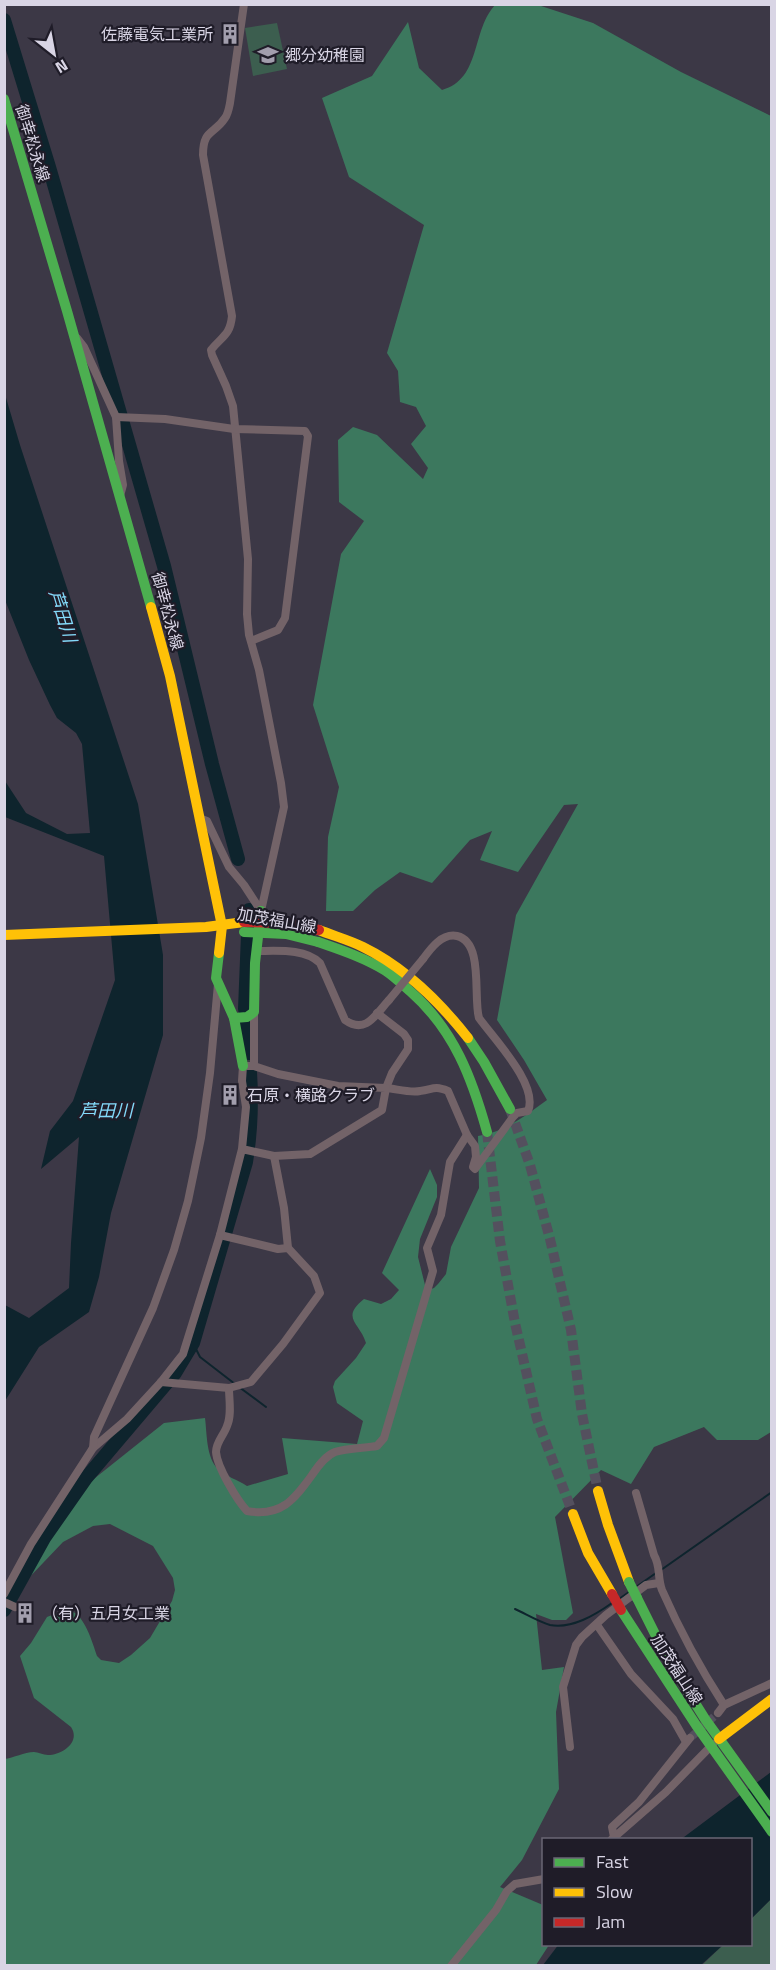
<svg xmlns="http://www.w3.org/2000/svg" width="776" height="1970" font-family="'Titillium Web','Noto Sans JP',sans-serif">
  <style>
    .green { fill: #3c5e4f }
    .forest { fill: #3c785e }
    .water { fill: #0e242d }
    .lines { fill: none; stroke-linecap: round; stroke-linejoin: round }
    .stream { stroke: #0e242d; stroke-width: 2 }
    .river { stroke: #0e242d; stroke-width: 14 }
    .street-tunnel { stroke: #54505e; stroke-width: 8; stroke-dasharray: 8 4; stroke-linecap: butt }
    .secondary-tunnel { stroke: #54505e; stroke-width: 10; stroke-dasharray: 10 5; stroke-linecap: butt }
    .street { stroke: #736368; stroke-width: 8 }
    .fast { stroke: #4caf50; stroke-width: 10 }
    .slow { stroke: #ffc107; stroke-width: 10 }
    .street-bridge { stroke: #736368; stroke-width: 8 }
    .fast-bridge { stroke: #4caf50; stroke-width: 10 }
    .jam-bridge { stroke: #c62828; stroke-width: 10 }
    .labels { text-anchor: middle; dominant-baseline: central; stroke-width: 4.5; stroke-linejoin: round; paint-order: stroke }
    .poi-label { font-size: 16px; fill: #d9d5e5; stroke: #1f1c28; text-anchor: start }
    .street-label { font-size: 16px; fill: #d9d5e5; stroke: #1f1c28 }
    .water-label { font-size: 18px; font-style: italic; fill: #83d9f9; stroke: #1f1c28 }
  </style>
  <rect width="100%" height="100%" fill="#3c3846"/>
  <g class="green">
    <polygon points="277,23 287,69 253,76 245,28"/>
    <polygon points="771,1899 771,1965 701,1966 723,1945 750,1944 751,1919"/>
  </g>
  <path class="forest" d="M 496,4 L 538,5 L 593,23 L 681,72 L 771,116 L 771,1432 L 758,1440 L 717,1440 L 704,1427 L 654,1447 L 631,1484 L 601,1470 L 555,1517 L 573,1613 L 566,1620 L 552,1620 L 536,1614 L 542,1670 L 564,1667 L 556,1712 L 559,1789 L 522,1860 L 500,1887 L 543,1905 L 544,1944 L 549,1945 L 536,1965 L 5,1965 L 4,1759 C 14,1758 24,1752 34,1752 C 38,1752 43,1755 48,1755 C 62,1755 81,1742 71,1727 L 34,1698 L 20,1656 L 31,1643 L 47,1617 C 54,1615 63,1610 70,1611 C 84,1613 93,1644 97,1656 L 101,1660 L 119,1663 L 131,1655 L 150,1638 L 172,1601 L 175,1590 L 173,1578 L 153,1546 L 110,1524 L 93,1526 L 63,1542 L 23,1584 L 14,1579 L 90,1482 L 164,1423 L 205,1418 C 207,1433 206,1458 218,1469 C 225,1476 238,1480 247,1486 L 288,1474 L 282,1438 L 357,1444 L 363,1421 L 337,1403 L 333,1387 L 335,1381 L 356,1358 L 366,1343 C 360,1323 340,1318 364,1299 L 381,1304 L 391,1299 L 399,1290 L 382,1273 L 430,1169 L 437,1185 L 437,1197 L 420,1239 L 418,1257 L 425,1285 L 428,1290 L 434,1288 L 438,1284 L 446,1274 L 451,1247 L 479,1188 L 478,1136 C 505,1132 525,1116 547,1100 L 524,1060 L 497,1020 L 516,915 L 578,804 L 564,805 L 518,872 L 480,860 L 492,831 L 470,840 L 432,883 L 400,872 L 375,890 L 353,911 L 326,911 L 328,837 L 339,787 L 313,705 L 341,554 L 364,521 L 339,502 L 338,440 L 353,427 L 377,435 L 423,479 L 428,468 L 411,444 L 426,426 L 416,407 L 400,402 L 398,371 L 387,353 L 424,225 L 349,177 L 322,98 L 372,76 L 408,22 L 419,68 L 442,90 C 482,79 471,29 496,4 Z"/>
  <g class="water">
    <polygon points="4,391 20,445 138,804 163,955 163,1035 111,1213 99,1277 89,1312 39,1347 5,1401 5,1305 29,1318 69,1288 71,1243 79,1137 41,1169 50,1131 73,1101 115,980 104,856 5,817 5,781 26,813 67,834 90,833 82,744 76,733 57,718 50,705 29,660 5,600"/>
    <polygon points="771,1772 771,1899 751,1919 750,1840 680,1840"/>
    <polygon points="559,1944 723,1944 723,1945 701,1965 543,1965"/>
  </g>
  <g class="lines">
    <g class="stream">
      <polyline points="193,1343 200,1357 235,1384"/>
      <polyline points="239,1387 266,1407"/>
      <polyline points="661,1570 772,1492"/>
      <polyline points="636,1587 656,1573"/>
      <polyline points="619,1599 629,1592"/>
      <path d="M 515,1609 C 526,1614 539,1622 550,1625 C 572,1629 595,1615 612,1603"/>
    </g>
    <g class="river">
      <polyline points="4,20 49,167 164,566 212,764 238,859"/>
      <polyline points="245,1009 249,910"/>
      <polyline points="246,1023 249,1053"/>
      <path d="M 4,1610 L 44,1538 L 86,1478 L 175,1373 L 193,1343 L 246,1162 C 251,1131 252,1103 250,1072"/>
    </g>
    <polyline class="street-tunnel" points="690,1738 718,1713"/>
    <g class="secondary-tunnel">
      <polyline points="510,1109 530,1165 550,1239 571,1330 582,1414 598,1491"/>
      <polyline points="487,1132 500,1241 515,1323 537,1419 573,1514"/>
    </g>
    <g class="street">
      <path d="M 244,4 L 230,103 C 229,108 228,114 225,118 C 214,135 203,129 203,155 L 232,316 C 230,336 222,336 211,350 L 212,355 L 226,386 L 233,406 L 248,559 L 247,614 L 249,635 L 259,670 L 281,783 L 284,807 L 261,911"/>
      <polyline points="77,338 84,347 116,417 119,461 123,485 120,496"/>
      <polyline points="116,417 165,419 234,429 305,431 308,436 285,618 278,630 251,641"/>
      <polyline points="199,818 207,821 229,867 244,885 261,911"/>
      <path d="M 256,951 C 277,951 305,948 320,963 L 345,1020 C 366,1035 376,1014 389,1000"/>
      <polyline points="254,1012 254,1066"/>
      <path d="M 377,1013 L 404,1034 L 408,1040 L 408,1049 L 392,1073 L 386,1088 C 397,1089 410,1093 420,1091 C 433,1090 433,1085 448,1091 L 467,1135 L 475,1146 L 476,1157 L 473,1167 L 475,1169 L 513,1117 L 517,1113 L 528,1111 C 539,1085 494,1039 479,1018 C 473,998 484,942 457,936 C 442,933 431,948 423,959"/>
      <polyline points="220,1235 278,1249 288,1248"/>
      <polyline points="161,1382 229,1388 251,1382 283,1344 320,1293 314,1276 288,1248 284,1208 274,1156"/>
      <path d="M 229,1388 C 229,1400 232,1415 227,1426 C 224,1435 216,1442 216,1452 C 217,1467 237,1500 247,1511 C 281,1517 294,1500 312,1475 C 318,1466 325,1456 335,1452 C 346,1448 365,1448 377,1446 L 384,1438 L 433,1271 L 427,1248 L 441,1215 L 450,1162 L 467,1135"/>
      <polyline points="93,1448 127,1419 161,1382 183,1354 220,1235 242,1149 246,1107 242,1081 243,1066 254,1066 278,1074 338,1086 386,1088 382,1110 310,1154 274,1156 242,1149"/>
      <path d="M 636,1493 L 654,1555 C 661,1567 657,1577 662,1590 C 680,1631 700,1668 724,1705"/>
      <polyline points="4,1594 31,1544 93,1448 94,1437 153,1308 174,1250 188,1201 201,1138 210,1073 218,984"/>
      <polyline points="4,1602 15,1607"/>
      <polyline points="597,1625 631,1674 673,1719 686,1742"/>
      <polyline points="718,1713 724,1705 772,1683"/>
      <polyline points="570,1747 563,1687 576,1645 582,1637 606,1615 646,1585 659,1583"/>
      <polyline points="614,1837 612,1827 639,1802 690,1738"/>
      <polyline points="611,1840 666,1792 713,1744"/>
      <polyline points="451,1966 496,1910 507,1891 515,1884 544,1879"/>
    </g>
    <g class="fast">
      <polyline points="4,99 67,311 151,607"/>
      <path d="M 318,942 C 341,950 365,958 386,971 C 395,977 403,985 411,992 C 454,1030 472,1078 487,1132"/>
      <polyline points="219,953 216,978 234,1018 243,1066"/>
      <polyline points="234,1018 247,1017 254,1012 255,963 261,911"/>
      <polyline points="468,1038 484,1062 510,1109"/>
      <polyline points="637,1598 668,1660 705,1719 772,1812"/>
      <polyline points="621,1610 696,1725 772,1832"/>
    </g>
    <g class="slow">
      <polyline points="151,607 170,676 222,926 219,953"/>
      <path d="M 319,930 C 334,936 349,940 363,947 C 406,968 439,1001 468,1038"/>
      <polyline points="4,935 206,927 244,922"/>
      <polyline points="598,1491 608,1525 629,1582"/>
      <polyline points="573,1514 588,1553 612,1594"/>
      <polyline points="719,1739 772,1699"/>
    </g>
    <polyline class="street-bridge" points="389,1000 423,959"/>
    <g class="fast-bridge">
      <polyline points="244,932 286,934 318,942"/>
      <polyline points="629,1582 637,1598"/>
    </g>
    <g class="jam-bridge">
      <polyline points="244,922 288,923 319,930"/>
      <polyline points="612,1594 621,1610"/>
    </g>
  </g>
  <defs>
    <g id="building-bare" transform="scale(1.62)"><path d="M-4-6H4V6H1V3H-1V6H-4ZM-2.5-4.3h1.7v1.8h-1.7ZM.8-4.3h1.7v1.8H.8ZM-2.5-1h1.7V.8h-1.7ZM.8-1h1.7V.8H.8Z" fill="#a29ead" stroke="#1f1c28" stroke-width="2.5" paint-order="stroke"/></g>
    <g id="school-bare" transform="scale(1.62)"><path d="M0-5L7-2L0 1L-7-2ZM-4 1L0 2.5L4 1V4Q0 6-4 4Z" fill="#a29ead" stroke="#1f1c28" stroke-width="2.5" paint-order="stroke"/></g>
  </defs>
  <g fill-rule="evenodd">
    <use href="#building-bare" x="230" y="34"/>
    <use href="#school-bare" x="268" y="55"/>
    <use href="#building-bare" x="230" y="1095"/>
    <use href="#building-bare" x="25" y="1613"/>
  </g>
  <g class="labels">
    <g class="poi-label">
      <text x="213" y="34" text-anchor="end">佐藤電気工業所</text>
      <text x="285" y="55">郷分幼稚園</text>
      <text x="247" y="1095">石原・横路クラブ</text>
      <text x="42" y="1613">（有）五月女工業</text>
    </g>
    <g class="street-label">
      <text transform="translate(33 143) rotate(73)">御幸松永線</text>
      <text transform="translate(168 611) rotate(75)">御幸松永線</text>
      <text transform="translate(277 920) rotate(10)">加茂福山線</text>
      <text transform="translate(677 1669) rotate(57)">加茂福山線</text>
    </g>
    <g class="water-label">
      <text transform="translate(63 616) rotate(73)">芦田川</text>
      <text x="106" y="1110">芦田川</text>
    </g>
  </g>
  <rect width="776" height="1970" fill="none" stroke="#d9d5e5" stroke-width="12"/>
  <rect x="542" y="1838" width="210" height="108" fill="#1f1c28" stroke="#696674" stroke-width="1.5"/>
  <rect x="554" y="1858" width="30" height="9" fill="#4caf50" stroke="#696674" stroke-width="1.5"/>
  <text x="596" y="1868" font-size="18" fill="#d9d5e5">Fast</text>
  <rect x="554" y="1888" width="30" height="9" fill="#ffc107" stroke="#696674" stroke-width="1.5"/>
  <text x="596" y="1898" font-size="18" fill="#d9d5e5">Slow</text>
  <rect x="554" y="1918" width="30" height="9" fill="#c62828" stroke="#696674" stroke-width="1.5"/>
  <text x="596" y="1928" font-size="18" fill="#d9d5e5">Jam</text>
  <g transform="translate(54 54) rotate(149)" stroke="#1f1c28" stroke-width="4.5" paint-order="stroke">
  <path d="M0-4.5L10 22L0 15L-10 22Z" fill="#d9d5e5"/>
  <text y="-9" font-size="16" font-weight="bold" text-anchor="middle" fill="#d9d5e5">N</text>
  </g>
</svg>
